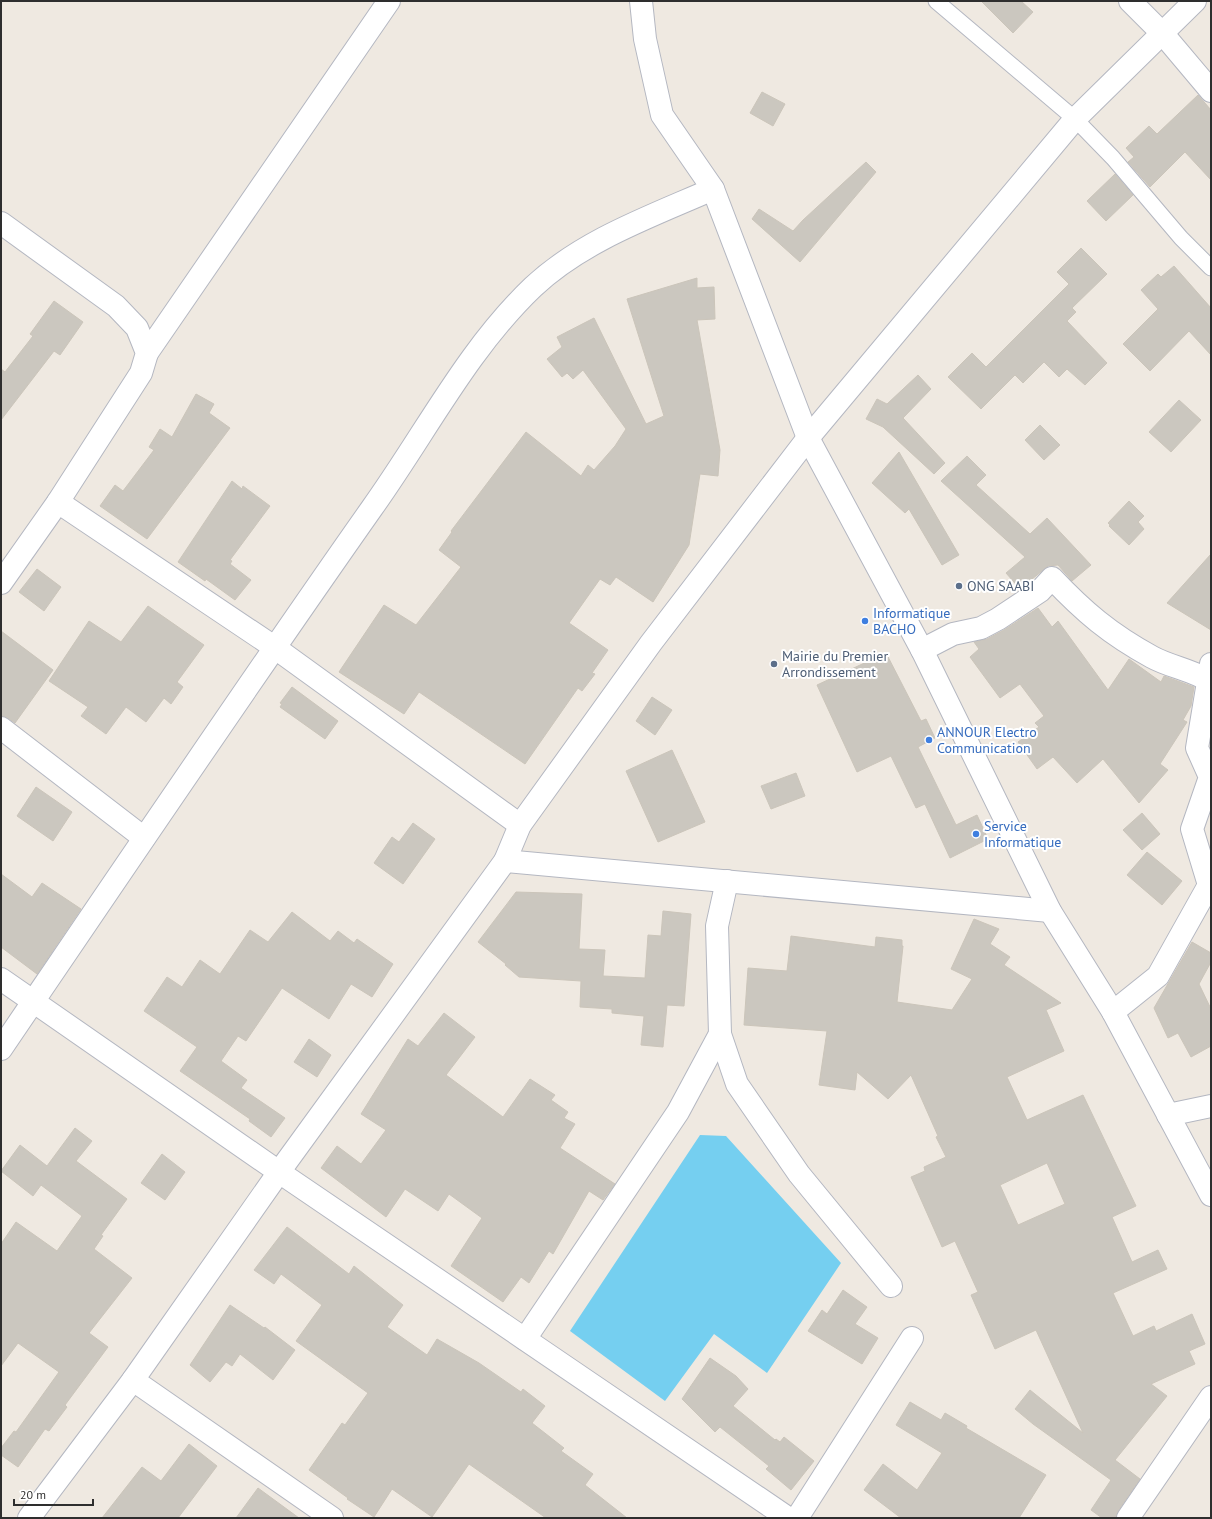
<svg xmlns="http://www.w3.org/2000/svg" width="1212" height="1519" font-family="'PT Sans',sans-serif">
  <style>
    .water { fill: #75cff0 }
    .building { fill: #cbc7bf; stroke: #cbc5ba; fill-rule: evenodd }
    .lines { fill: none; stroke-linecap: round; stroke-linejoin: round }
    .service-casing { stroke: #b4b7c1; stroke-width: 17 }
    .minor-casing { stroke: #b4b7c1; stroke-width: 24 }
    .tertiary-casing { stroke: #b4b7c1; stroke-width: 24 }
    .service { stroke: #fff; stroke-width: 15 }
    .minor { stroke: #fff; stroke-width: 22 }
    .tertiary { stroke: #fff; stroke-width: 22 }
    .service-dot { fill: #5c6f8a; stroke: #fff; stroke-width: 1.5 }
    .shop-dot { fill: #3f7fe0; stroke: #fff; stroke-width: 1.5 }
    .labels { text-anchor: middle; dominant-baseline: central; stroke-width: 4; stroke-linejoin: round; paint-order: stroke }
    .service-label { font-size: 14px; fill: #4e5e75; stroke: #fff; text-anchor: start }
    .shop-label { font-size: 14px; fill: #366cbe; stroke: #fff; text-anchor: start }
  </style>
  <rect width="100%" height="100%" fill="#efe9e1"/>
  <polygon class="water" points="700,1135 726,1136 841,1263 767,1373 714,1334 665,1401 570,1331"/>
  <g class="building">
    <polygon points="981,1 1021,1 1033,12 1013,33"/>
    <polygon points="762,92 785,104 773,126 750,113"/>
    <polygon points="1198,95 1211,110 1211,180 1185,152 1150,187 1128,162 1134,157 1126,148 1149,126 1157,134"/>
    <polygon points="866,162 876,172 800,262 752,219 759,209 793,231 803,220"/>
    <polygon points="1115,174 1133,195 1106,221 1087,201"/>
    <polygon points="1081,248 1107,274 1072,308 1076,312 1067,321 1107,363 1085,385 1067,369 1059,377 1044,362 1023,383 1015,375 981,409 948,377 972,353 986,367 1069,284 1057,272"/>
    <polygon points="1174,266 1211,308 1211,355 1189,331 1150,371 1123,344 1158,309 1141,290 1158,274 1161,277"/>
    <polygon points="697,278 697,288 714,287 715,319 697,320 720,450 718,476 700,474 689,545 653,602 616,577 610,585 600,579 569,623 608,650 592,673 595,674 582,691 578,688 525,764 419,692 404,714 339,672 384,605 416,625 461,567 439,550 452,532 451,531 526,432 581,476 588,465 594,470 615,446 626,429 583,370 573,379 567,373 562,377 547,359 562,347 557,337 594,318 646,424 664,416 627,299"/>
    <polygon points="54,301 83,322 60,355 54,351 1,420 1,369 5,372 33,336 30,334"/>
    <polygon points="918,375 931,389 903,418 945,463 934,474 883,427 866,419 877,399 887,404"/>
    <polygon points="196,394 214,404 209,413 230,428 147,539 100,506 115,485 123,491 154,450 149,447 160,429 172,437"/>
    <polygon points="1179,400 1201,420 1171,452 1149,432"/>
    <polygon points="1040,425 1060,445 1044,460 1025,440"/>
    <polygon points="899,452 959,555 942,565 909,509 905,513 872,483"/>
    <polygon points="967,456 986,475 976,485 1030,534 1047,518 1091,565 1072,581 1058,565 1048,566 1020,589 1006,573 1025,557 941,481"/>
    <polygon points="232,481 242,489 243,486 270,506 230,560 232,561 230,564 251,580 235,600 206,579 205,581 178,562"/>
    <polygon points="1129,501 1144,516 1138,522 1144,529 1129,545 1109,526 1110,525 1108,523"/>
    <polygon points="1211,554 1211,630 1167,603"/>
    <polygon points="37,569 61,587 44,611 19,592"/>
    <polygon points="148,606 204,645 177,682 183,687 171,704 164,698 146,722 126,707 106,734 81,716 88,707 49,681 89,621 121,642"/>
    <polygon points="1038,608 1052,627 1058,621 1108,690 1129,659 1161,682 1164,676 1194,687 1191,706 1183,720 1187,722 1160,764 1168,770 1139,803 1103,759 1077,783 1053,757 1037,769 1018,742 1039,727 1035,723 1044,716 1020,684 1000,698 970,657 979,649 974,642 987,639 1004,630"/>
    <polygon points="1,631 53,670 15,723 8,718 1,716"/>
    <polygon points="886,653 921,721 926,719 935,738 918,747 956,825 977,815 988,839 950,858 925,804 916,808 891,756 857,772 817,685"/>
    <polygon points="292,687 338,721 325,739 280,707 282,704 280,703"/>
    <polygon points="652,697 672,710 655,735 636,721"/>
    <polygon points="672,750 705,822 658,842 626,771"/>
    <polygon points="796,773 805,796 771,809 761,786"/>
    <polygon points="36,787 72,812 53,841 17,816"/>
    <polygon points="1142,813 1160,834 1142,850 1123,830"/>
    <polygon points="413,823 435,839 403,884 374,863 392,837 399,842"/>
    <polygon points="1147,852 1182,881 1162,905 1127,875"/>
    <polygon points="1,874 32,897 42,883 81,909 37,974 1,947"/>
    <polygon points="516,892 582,894 579,949 605,950 603,976 645,978 648,935 661,936 663,911 691,914 684,1006 667,1005 663,1047 641,1045 644,1016 612,1013 612,1009 580,1007 581,981 519,977 505,965 506,964 478,942"/>
    <polygon points="292,912 330,941 338,931 354,943 357,939 393,964 372,997 351,984 329,1019 282,988 246,1041 238,1036 221,1061 247,1080 241,1088 285,1118 271,1137 249,1121 250,1119 180,1071 197,1047 144,1011 167,977 182,987 200,960 220,974 250,930 268,942"/>
    <path d="M 974,919 L 999,929 L 990,944 L 1010,957 L 1004,965 L 1061,1003 L 1046,1010 L 1064,1051 L 1007,1077 L 1027,1120 L 1083,1095 L 1136,1206 L 1112,1217 L 1132,1262 L 1158,1250 L 1167,1269 L 1113,1293 L 1133,1336 L 1154,1326 L 1156,1331 L 1192,1314 L 1205,1344 L 1189,1351 L 1195,1364 L 1151,1384 L 1167,1396 L 1115,1460 L 1140,1479 L 1118,1511 L 1116,1518 L 1102,1518 L 1091,1510 L 1111,1480 L 1033,1424 L 1015,1409 L 1030,1390 L 1083,1433 L 1036,1330 L 995,1349 L 971,1295 L 978,1292 L 955,1241 L 942,1247 L 911,1177 L 925,1171 L 924,1167 L 946,1157 L 936,1137 L 938,1136 L 911,1075 L 888,1099 L 857,1072 L 855,1090 L 819,1085 L 827,1031 L 744,1025 L 748,968 L 787,971 L 791,936 L 875,947 L 876,937 L 902,940 L 902,946 L 903,946 L 897,1002 L 952,1010 L 972,979 L 951,969 ZM 1047,1163 L 1065,1204 L 1018,1225 L 1000,1185 Z"/>
    <polygon points="1192,942 1211,953 1211,962 1199,984 1211,1009 1211,1046 1191,1057 1178,1033 1168,1038 1154,1008"/>
    <polygon points="444,1013 475,1037 446,1075 503,1117 530,1079 555,1095 551,1100 568,1112 564,1118 575,1124 560,1148 615,1184 603,1200 589,1191 553,1254 549,1251 529,1283 521,1277 503,1302 451,1266 482,1218 449,1194 438,1211 405,1189 386,1217 321,1168 337,1146 361,1164 386,1130 361,1114 408,1039 418,1046"/>
    <polygon points="309,1039 331,1055 317,1077 294,1062"/>
    <polygon points="75,1128 92,1141 76,1161 127,1199 101,1235 103,1236 94,1249 132,1278 89,1333 108,1347 65,1405 67,1407 49,1431 45,1429 18,1467 1,1455 1,1448 14,1431 16,1432 59,1372 18,1343 1,1366 1,1244 16,1222 57,1251 82,1216 41,1185 33,1196 1,1171 20,1145 47,1166"/>
    <polygon points="162,1154 185,1172 165,1200 141,1183"/>
    <polygon points="287,1227 349,1274 354,1266 403,1305 387,1327 427,1355 437,1339 479,1363 521,1392 523,1389 545,1406 532,1423 564,1448 561,1451 593,1474 585,1485 627,1518 546,1518 469,1464 432,1517 392,1489 374,1517 347,1499 348,1498 309,1470 342,1423 345,1425 368,1393 296,1341 322,1305 281,1274 274,1284 254,1270"/>
    <polygon points="843,1290 867,1307 855,1324 878,1338 862,1364 808,1331 822,1310 827,1314"/>
    <polygon points="230,1305 264,1328 265,1327 295,1350 273,1380 240,1354 232,1366 226,1362 210,1382 190,1365"/>
    <polygon points="710,1358 736,1376 748,1389 733,1406 775,1440 776,1439 780,1442 784,1437 814,1461 791,1490 766,1469 769,1466 720,1427 715,1432 682,1399"/>
    <polygon points="910,1402 941,1420 945,1413 967,1426 966,1428 1046,1475 1019,1518 901,1518 864,1490 883,1464 917,1490 942,1453 896,1425"/>
    <polygon points="189,1444 217,1466 178,1518 102,1518 142,1467 161,1481"/>
    <polygon points="258,1488 299,1518 236,1518"/>
  </g>
  <g class="lines">
    <g class="service-casing">
      <polyline id="service" points="936,1 1075,119 1113,158 1181,238 1211,268"/>
    </g>
    <g class="minor-casing">
      <g id="minor">
        <polyline points="1130,1 1163,34 1211,91"/>
        <polyline points="1,223 116,306 137,328 147,353 141,373 58,502 1,583"/>
        <polyline points="147,353 389,1"/>
        <polyline points="58,502 274,647 520,825"/>
        <path d="M 922,650 L 953,634 L 981,628 L 998,619 L 1040,591 L 1052,578 C 1084,612 1110,634 1152,657 C 1170,667 1193,670 1211,682"/>
        <polyline points="1,728 144,838"/>
        <polyline points="505,861 1050,911"/>
        <polyline points="727,881 717,926 720,1034 737,1084 799,1174 891,1286"/>
        <polyline points="1,979 279,1172 788,1518"/>
        <polyline points="1113,1012 1158,976 1209,885 1192,829 1210,777 1197,748 1211,664"/>
        <path d="M 1,1049 C 124,868 246,687 372,508 C 425,434 467,350 533,287 C 583,240 652,216 713,189"/>
        <polyline points="1168,1115 1211,1106"/>
        <polyline points="525,1339 678,1112 720,1034"/>
        <polyline points="133,1380 332,1518"/>
        <polyline points="29,1518 133,1380 279,1172 505,861 520,825 651,643 808,438 1075,119 1195,1"/>
        <polyline points="797,1518 912,1338"/>
        <polyline points="1128,1518 1211,1397"/>
      </g>
    </g>
    <g class="tertiary-casing">
      <polyline id="tertiary" points="641,1 645,39 662,115 713,189 808,438 922,650 1050,911 1113,1012 1211,1195"/>
    </g>
    <use href="#service" class="service"/>
    <use href="#minor" class="minor"/>
    <use href="#tertiary" class="tertiary"/>
  </g>
  <g class="service-dot">
    <circle cx="959" cy="586" r="4"/>
    <circle cx="774" cy="664" r="4"/>
  </g>
  <g class="shop-dot">
    <circle cx="865" cy="621" r="4"/>
    <circle cx="929" cy="740" r="4"/>
    <circle cx="976" cy="834" r="4"/>
  </g>
  <g class="labels">
    <g class="service-label">
      <text x="967" y="586">ONG SAABI</text>
      <text x="782" y="656">Mairie du Premier<tspan x="782" dy="16">Arrondissement</tspan></text>
    </g>
    <g class="shop-label">
      <text x="873" y="613">Informatique<tspan x="873" dy="16">BACHO</tspan></text>
      <text x="937" y="732">ANNOUR Electro<tspan x="937" dy="16">Communication</tspan></text>
      <text x="984" y="826">Service<tspan x="984" dy="16">Informatique</tspan></text>
    </g>
  </g>
  <rect width="1212" height="1519" fill="none" stroke="#2e2e2e" stroke-width="4"/>
  <path d="M14 1499v6h79v-6" fill="none" stroke="#2e2e2e" stroke-width="2"/>
  <text x="20" y="1499" font-size="12" fill="#2e2e2e" stroke="#ffffff" stroke-width="3" paint-order="stroke">20 m</text>
</svg>
